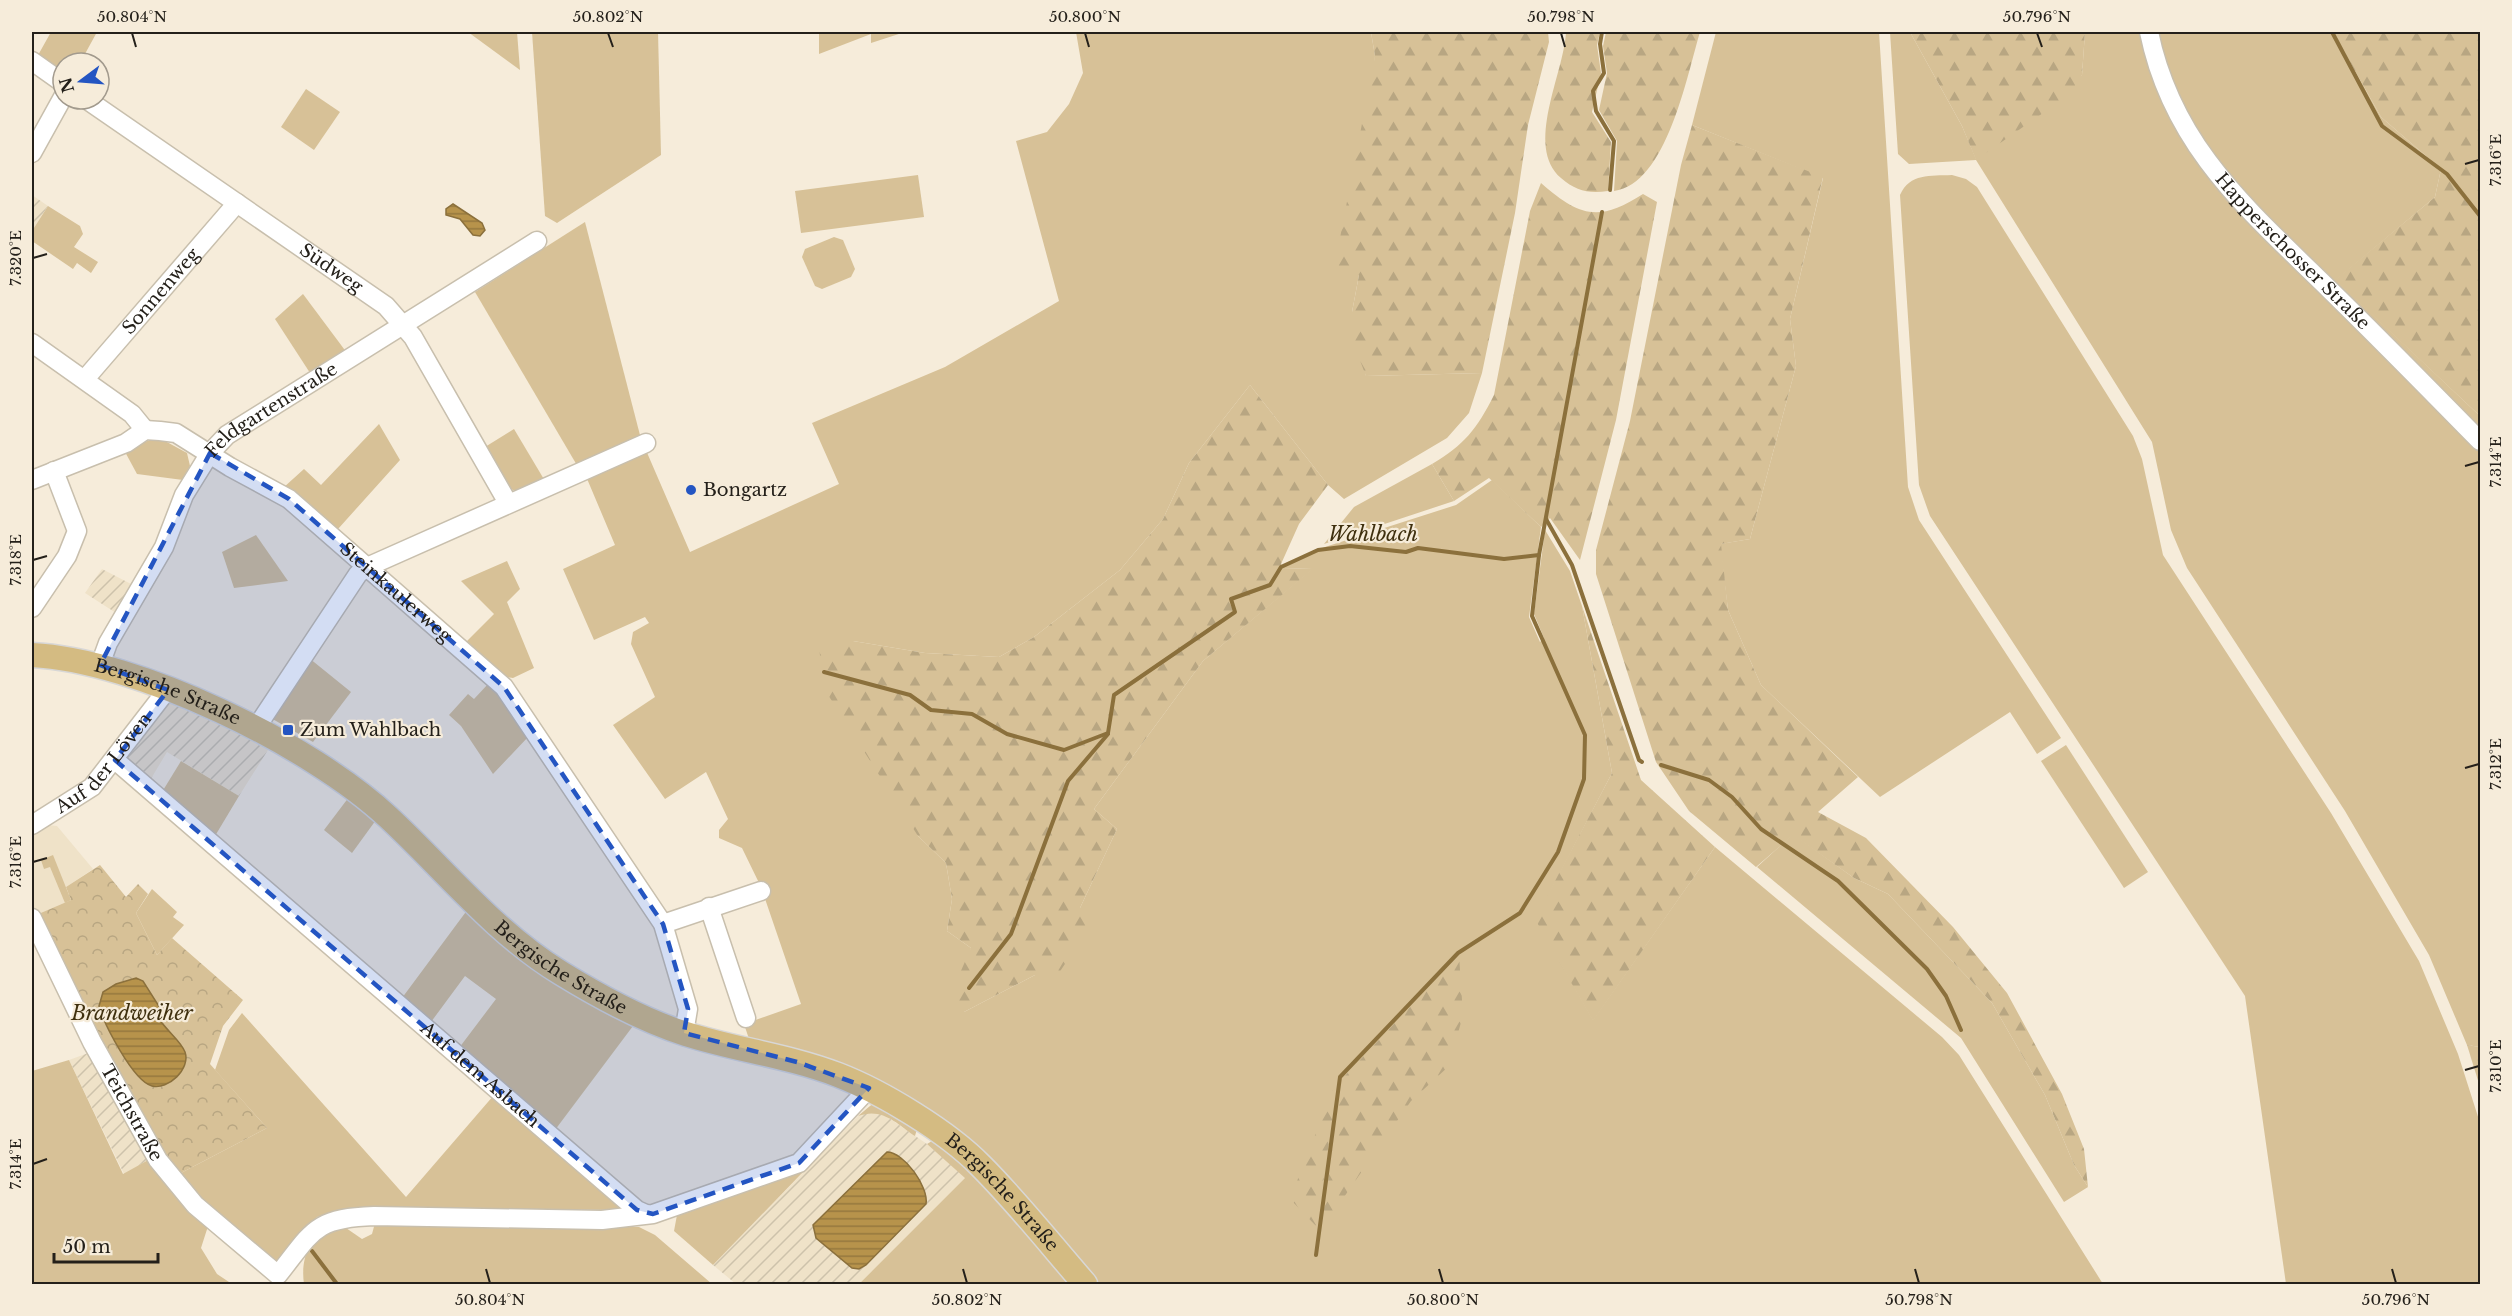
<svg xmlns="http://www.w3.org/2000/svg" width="2512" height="1316" font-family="'Libre Baskerville',serif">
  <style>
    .built { fill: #efe2c8 }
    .industrial { fill: url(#industrial-furrows) }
    .grass { fill: #d7c197 }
    .forest { fill: url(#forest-firs) }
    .park { fill: url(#park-crowns) }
    .water { fill: url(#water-rules); stroke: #8b703c; stroke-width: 1.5 }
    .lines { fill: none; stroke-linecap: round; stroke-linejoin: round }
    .stream { stroke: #8b703c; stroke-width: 4 }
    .minor-casing { stroke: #c8bfad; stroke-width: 21 }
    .major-casing { stroke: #d8d7d6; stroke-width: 27 }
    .minor { stroke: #fff; stroke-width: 18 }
    .major { stroke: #d4bb82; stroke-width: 24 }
    .marked { fill: #2455c2; fill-opacity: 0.2; stroke: #2455c2; stroke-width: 4.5; stroke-dasharray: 12 8; stroke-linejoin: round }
    .ticks { fill: none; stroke: #24201a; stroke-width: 2 }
    .poi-dot { fill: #2455c2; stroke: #f6ecda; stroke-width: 2 }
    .labels { text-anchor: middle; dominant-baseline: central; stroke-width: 4.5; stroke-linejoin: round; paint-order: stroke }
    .street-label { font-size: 18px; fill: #24201a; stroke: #f6ecda }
    .poi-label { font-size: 18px; fill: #24201a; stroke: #f6ecda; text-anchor: start }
    .water-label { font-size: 20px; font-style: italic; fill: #3f300f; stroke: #f6ecda }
    .neatline { fill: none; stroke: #24201a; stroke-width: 2 }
    .ticks-label { font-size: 15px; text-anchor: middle; fill: #24201a }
  </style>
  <defs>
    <pattern id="industrial-furrows" width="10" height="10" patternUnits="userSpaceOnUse" patternTransform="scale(1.5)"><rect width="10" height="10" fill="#efe2c8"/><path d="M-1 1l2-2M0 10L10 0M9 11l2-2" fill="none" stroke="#cdc2ab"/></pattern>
    <pattern id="forest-firs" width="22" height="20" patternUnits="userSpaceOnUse" patternTransform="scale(1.5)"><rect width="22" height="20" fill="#d7c197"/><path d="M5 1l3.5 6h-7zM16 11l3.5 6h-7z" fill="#b8a682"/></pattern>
    <pattern id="park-crowns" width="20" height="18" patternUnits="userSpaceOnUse" patternTransform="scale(1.5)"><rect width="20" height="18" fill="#d7c197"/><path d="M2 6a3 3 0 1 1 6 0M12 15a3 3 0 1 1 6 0" fill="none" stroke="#b8a682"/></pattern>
    <pattern id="water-rules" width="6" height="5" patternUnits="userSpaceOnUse" patternTransform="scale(1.5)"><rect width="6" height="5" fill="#b7934b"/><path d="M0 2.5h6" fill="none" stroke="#95783e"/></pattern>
  </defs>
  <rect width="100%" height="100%" fill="#f6ecda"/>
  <polygon class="built" points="48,825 57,826 93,869 66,887 71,900 36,915 32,906 32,832"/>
  <g class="industrial">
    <polygon points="32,195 48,206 32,231"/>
    <polygon points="102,569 133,585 116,613 85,593"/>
    <polygon points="167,702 236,732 268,750 239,796 167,752 149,782 126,761 126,754"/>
    <polygon points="91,1052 150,1159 124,1174 69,1060"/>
    <polygon points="870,1111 883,1114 927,1144 966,1177 859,1284 736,1284 713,1265 858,1116"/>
  </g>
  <g class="grass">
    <polygon points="51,32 97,32 80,63 63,63 63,74 37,57"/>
    <polygon points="468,32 517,32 520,70"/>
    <polygon points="532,32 658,32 661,155 557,223 545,216"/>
    <polygon points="819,32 905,32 871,43 871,34 819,54"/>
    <polygon points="1076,32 1371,32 1375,56 1359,275 1352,312 1366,376 1482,373 1469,413 1447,438 1344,499 1328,485 1250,385 1189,463 1163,519 1120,570 1034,637 999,657 925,653 853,641 918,836 946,863 952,899 947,931 971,948 964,1012 1035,975 1080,908 1117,829 1094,809 1203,661 1312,569 1282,568 1325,547 1456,505 1492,480 1541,527 1529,617 1540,642 1544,638 1534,614 1545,530 1570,571 1582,606 1612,773 1536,919 1593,1020 1715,847 1942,1037 1959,1055 2103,1284 1095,1284 990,1164 749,1039 744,1024 801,1004 761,887 742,848 719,838 719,830 728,819 706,772 665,799 613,725 655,697 631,644 633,632 649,623 645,617 594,640 563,569 615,545 585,474 645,448 690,552 839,484 812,423 945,367 1059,301 1016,141 1047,132 1069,104 1083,73"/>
    <polygon points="1716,32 1879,32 1908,487 1919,520 2061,738 2037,754 2010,712 1880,797 1761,685 1728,610 1720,544 1750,539 1796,366 1790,319 1823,178 1692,125"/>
    <polygon points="1890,32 1910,32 1962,126 1976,159 2082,75 2085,32 2143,32 2174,123 2480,452 2480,1047 2467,1045 2429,955 2345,811 2187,568 2171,530 2152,442 1976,160 1909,164 1898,154"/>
    <polygon points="2158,32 2333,32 2381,117 2441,169 2435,197 2336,280 2480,416 2480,430 2235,184 2189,120 2171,83"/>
    <polygon points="306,89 340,112 314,150 281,127"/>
    <polygon points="918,175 924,217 801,233 795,191"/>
    <path d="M 1952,175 L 1966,179 L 1977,187 L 2133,436 L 2142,459 L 2163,555 L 2331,813 L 2419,961 L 2458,1054 L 2480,1123 L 2480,1284 L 2286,1284 L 2245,996 L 1930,516 L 1919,485 L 1900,195 C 1910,173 1930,176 1952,175 Z"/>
    <polygon points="48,206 80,226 83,234 74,247 98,262 91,273 77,263 73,269 32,241 32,231"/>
    <polygon points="585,222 641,439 578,467 475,292"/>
    <polygon points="834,237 843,240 855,269 851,277 822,289 815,286 802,257 805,249"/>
    <polygon points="303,294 347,353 312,376 275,319"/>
    <polygon points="379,424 400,460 338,529 305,500 283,488 304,469 321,485"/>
    <polygon points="514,429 545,481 517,492 509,488 485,447"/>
    <polygon points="150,440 165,441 187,453 190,466 183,480 137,474 124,450"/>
    <polygon points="1432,464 1454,501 1324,544 1354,507"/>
    <polygon points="256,535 288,581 234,588 222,552"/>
    <polygon points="507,561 520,589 507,602 534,668 513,678 499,676 463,645 494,614 461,581"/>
    <polygon points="309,658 351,692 313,742 269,717"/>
    <polygon points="489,683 500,692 529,736 493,774 461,726 449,715 468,694 474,699"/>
    <polygon points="2066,745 2148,872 2124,888 2041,761"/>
    <polygon points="181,761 239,796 215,836 162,792"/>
    <polygon points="349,797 376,820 352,853 324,830"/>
    <polygon points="1793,834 1854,878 1888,894 1992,1003 2045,1095 2074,1165 2088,1187 2064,1202 1961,1038 1757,867"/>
    <polygon points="53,855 71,900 65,903 50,867 44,869 41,860"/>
    <polygon points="152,889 177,912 173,917 184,925 157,955 136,913"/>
    <polygon points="468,909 633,1026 555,1130 459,1048 496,999 465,976 431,1022 402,998"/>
    <polygon points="242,1013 406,1197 494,1095 620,1204 618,1210 357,1208 317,1217 285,1251 281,1260 274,1261 205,1209 179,1174 267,1128 215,1070 229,1030"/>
    <polygon points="69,1060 123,1174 150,1159 209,1223 201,1248 217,1274 232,1284 32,1284 32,1071"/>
    <path d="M 876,1101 L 917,1129 L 915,1136 C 896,1123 882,1107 858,1116 Z"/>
    <polygon points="932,1141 962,1158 1075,1284 859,1284 965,1178 927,1144"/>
    <polygon points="804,1171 713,1265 674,1231 677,1215"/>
    <path d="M 375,1223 L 639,1227 L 655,1235 L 712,1284 L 304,1284 C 301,1264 306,1240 327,1231 C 332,1229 340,1229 346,1228 L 362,1239 L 372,1234 Z"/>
  </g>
  <g class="forest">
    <polygon points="1371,32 1548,32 1549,42 1528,125 1515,213 1482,373 1366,376 1351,337 1352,312 1359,275 1335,264 1375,56"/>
    <path d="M 1566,32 L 1600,32 L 1597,45 L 1601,73 L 1592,112 L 1611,142 L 1608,191 C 1589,194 1576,191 1561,178 C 1524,146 1564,74 1566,32 Z"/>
    <path d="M 1606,32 L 1700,32 C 1687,75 1667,184 1614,191 L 1617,141 L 1599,110 L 1607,73 L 1603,46 Z"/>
    <polygon points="1910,32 2085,32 2082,75 2070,94 1976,160 1962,126"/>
    <polygon points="2333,32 2480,32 2480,416 2335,280 2435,197 2441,169 2381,117"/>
    <polygon points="1692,125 1823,177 1790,319 1796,366 1750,539 1721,544 1728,610 1761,685 1858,777 1818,812 1866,838 1953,927 2007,993 2062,1094 2084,1149 2088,1187 2074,1165 2045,1095 1992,1003 1888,894 1854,878 1793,835 1756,867 1689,811 1656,762 1596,574 1596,550 1630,421 1681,165"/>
    <path d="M 1541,183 C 1579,216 1598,223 1643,194 L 1657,202 L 1616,420 L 1580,560 L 1550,518 L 1541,527 L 1489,478 L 1454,501 L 1432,464 C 1464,445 1477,429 1494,395 L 1530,211 Z"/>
    <polygon points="1250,385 1328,485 1299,524 1281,564 1283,568 1313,569 1203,661 1094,809 1117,829 1080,908 1088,929 1057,976 1035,975 964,1012 949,998 971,948 947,931 952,899 946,863 918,836 823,687 819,645 853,641 925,653 999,657 1034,637 1120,570 1163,519 1189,463"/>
    <polygon points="1582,606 1641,780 1715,847 1593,1021 1535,919 1612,773"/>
    <polygon points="1459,955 1463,1015 1449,1066 1411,1101 1321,1230 1343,1078"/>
    <polygon points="2467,1045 2480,1047 2480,1087"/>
    <polygon points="1338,1077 1317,1227 1290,1199"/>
  </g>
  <polygon class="park" points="100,865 126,897 138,884 148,894 136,913 157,955 172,938 243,1000 223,1026 210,1064 267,1128 179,1174 164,1158 108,1052 103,1054 36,915 71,900 66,887"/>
  <g class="water">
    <polygon points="453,204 482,223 485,230 480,236 473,235 460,219 446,215 446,209"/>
    <path d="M 136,978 L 143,981 L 160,1008 L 160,1020 C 166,1030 181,1041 185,1052 C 191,1069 168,1090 152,1086 C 133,1081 104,1024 99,1006 L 103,992 L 116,984 Z"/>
    <path d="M 887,1152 C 904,1152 929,1187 926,1204 L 866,1265 L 859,1269 L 852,1268 L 816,1238 L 813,1225 Z"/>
  </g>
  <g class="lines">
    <g class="stream">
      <polyline points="1602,32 1600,44 1604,73 1593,91 1596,111 1614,141 1610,190"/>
      <polyline points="2332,32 2382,126 2447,174 2480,216"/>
      <polyline points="1546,519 1572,565 1639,760 1642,762"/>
      <polyline points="824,672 910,695 931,710 972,714 1007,734 1064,750 1108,733 1114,695 1235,612 1231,599 1270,585 1281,567 1318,550 1350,546 1406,552 1418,548 1504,559 1539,555 1602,212"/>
      <polyline points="1661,765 1709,780 1732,797 1761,829 1838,881 1927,969 1946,996 1961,1030"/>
      <polyline points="969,988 1011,934 1068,781 1108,734"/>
      <polyline points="312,1251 337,1284"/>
      <polyline points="1316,1255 1340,1077 1458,953 1520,913 1558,852 1584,779 1585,735 1532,616 1539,555"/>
    </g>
    <g class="minor-casing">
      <g id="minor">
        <path id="s1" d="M 2149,32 C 2173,149 2251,212 2332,292 C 2382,341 2431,391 2480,441"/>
        <polyline points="32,61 63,83"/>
        <path id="s2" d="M 86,99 L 386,306 L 413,337 L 508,503"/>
        <polyline points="32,153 63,97"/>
        <polyline points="32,343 132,414 145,430"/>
        <path id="s3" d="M 85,379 L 237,203"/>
        <path id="s4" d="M 32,480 L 126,443 L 145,430 L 160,431 L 176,433 L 230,467 L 289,499 L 504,687 L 663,924 L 688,1009 L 684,1033"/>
        <polyline points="32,608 67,556 77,531 54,471"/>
        <path id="s5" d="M 100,665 L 108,643 L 164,547 L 184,495 L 210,453 L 227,435 L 537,241"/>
        <polyline points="256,728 358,574 367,567 646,443"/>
        <path id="s6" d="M 115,760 L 637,1210 L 646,1214"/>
        <path id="s7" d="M 32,825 L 92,787 L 167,690"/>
        <polyline points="709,907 746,1018"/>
        <path id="s8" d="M 32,918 L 92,1042 L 158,1160 L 195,1205 L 278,1275 C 313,1231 314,1218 374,1216 L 602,1220 L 653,1214 L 799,1163 L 869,1088"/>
        <polyline points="663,924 761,891"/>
      </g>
    </g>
    <g class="major-casing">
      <g id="major">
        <path id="s9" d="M 32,655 C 137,660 311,745 388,817 C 444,869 495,933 561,973 C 600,997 642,1020 686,1034 C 736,1050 789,1056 838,1075 C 882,1092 948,1132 981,1166 C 1018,1203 1051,1245 1085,1284"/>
      </g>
    </g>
    <use href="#minor" class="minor"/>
    <use href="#major" class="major"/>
  </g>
  <path class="marked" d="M 210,453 L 289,499 L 504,687 L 663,924 L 688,1009 L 684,1033 L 797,1062 L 869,1088 L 799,1163 L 653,1214 L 637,1210 L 115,760 L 168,690 L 100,665 Z"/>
  <path class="ticks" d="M 132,33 L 136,47M 608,33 L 613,47M 1085,33 L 1089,47M 1561,33 L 1565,47M 2037,33 L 2042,47M 2465,164 L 2479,160M 33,258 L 47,254M 2465,466 L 2479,462M 33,560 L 47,556M 2465,768 L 2479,764M 33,862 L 47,858M 2465,1070 L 2479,1066M 33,1164 L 47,1159M 486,1269 L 490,1283M 963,1269 L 967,1283M 1439,1269 L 1443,1283M 1915,1269 L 1919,1283M 2392,1269 L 2396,1283"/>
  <g class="poi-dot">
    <circle cx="691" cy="490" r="6"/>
    <rect x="282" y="724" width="12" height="12" rx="3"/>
  </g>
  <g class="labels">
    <g class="street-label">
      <text stroke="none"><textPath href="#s1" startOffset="267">Happerschosser Straße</textPath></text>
      <text stroke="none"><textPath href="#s2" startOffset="298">Südweg</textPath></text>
      <text stroke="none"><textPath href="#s3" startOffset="116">Sonnenweg</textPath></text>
      <text stroke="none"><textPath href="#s5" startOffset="315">Feldgartenstraße</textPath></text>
      <text stroke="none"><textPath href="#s4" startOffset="428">Steinkaulerweg</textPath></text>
      <text stroke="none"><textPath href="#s9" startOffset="141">Bergische Straße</textPath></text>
      <text stroke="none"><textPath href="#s7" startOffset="96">Auf der Löven</textPath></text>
      <text stroke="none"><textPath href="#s9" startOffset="627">Bergische Straße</textPath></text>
      <text stroke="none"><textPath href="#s6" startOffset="482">Auf dem Asbach</textPath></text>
      <text stroke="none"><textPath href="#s8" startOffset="219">Teichstraße</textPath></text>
      <text stroke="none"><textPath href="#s9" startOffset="1131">Bergische Straße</textPath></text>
    </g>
    <g class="poi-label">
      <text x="703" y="490">Bongartz</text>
      <text x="300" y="730">Zum Wahlbach</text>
    </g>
    <g class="water-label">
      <text x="1373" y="534">Wahlbach</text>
      <text x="132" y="1013">Brandweiher</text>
    </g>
  </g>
  <rect width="2512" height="1316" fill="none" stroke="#f6ecda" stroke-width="66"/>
  <g transform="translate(81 81) rotate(254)"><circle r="28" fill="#f6ecda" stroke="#a29a8d" stroke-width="1.5"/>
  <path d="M0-4.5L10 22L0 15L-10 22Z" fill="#2455c2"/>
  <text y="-9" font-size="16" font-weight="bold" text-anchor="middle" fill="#24201a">N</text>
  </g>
  <path d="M54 1253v9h104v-9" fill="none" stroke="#24201a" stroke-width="3"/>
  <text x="63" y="1253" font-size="18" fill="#24201a" stroke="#f6ecda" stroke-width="4.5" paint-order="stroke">50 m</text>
  <rect x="33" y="33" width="2446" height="1250" class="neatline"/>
  <g class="ticks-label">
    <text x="132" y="22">50.804°N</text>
    <text x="608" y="22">50.802°N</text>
    <text x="1085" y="22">50.800°N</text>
    <text x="1561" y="22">50.798°N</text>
    <text x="2037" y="22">50.796°N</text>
    <text transform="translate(2496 160) rotate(-90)" y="5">7.316°E</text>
    <text transform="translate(16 258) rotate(-90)" y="5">7.320°E</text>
    <text transform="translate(2496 462) rotate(-90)" y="5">7.314°E</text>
    <text transform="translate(16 560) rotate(-90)" y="5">7.318°E</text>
    <text transform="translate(2496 764) rotate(-90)" y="5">7.312°E</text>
    <text transform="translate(16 862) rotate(-90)" y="5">7.316°E</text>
    <text transform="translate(2496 1066) rotate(-90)" y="5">7.310°E</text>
    <text transform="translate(16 1164) rotate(-90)" y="5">7.314°E</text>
    <text x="490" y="1305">50.804°N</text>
    <text x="967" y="1305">50.802°N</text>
    <text x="1443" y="1305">50.800°N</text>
    <text x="1919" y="1305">50.798°N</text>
    <text x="2396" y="1305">50.796°N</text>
  </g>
</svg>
